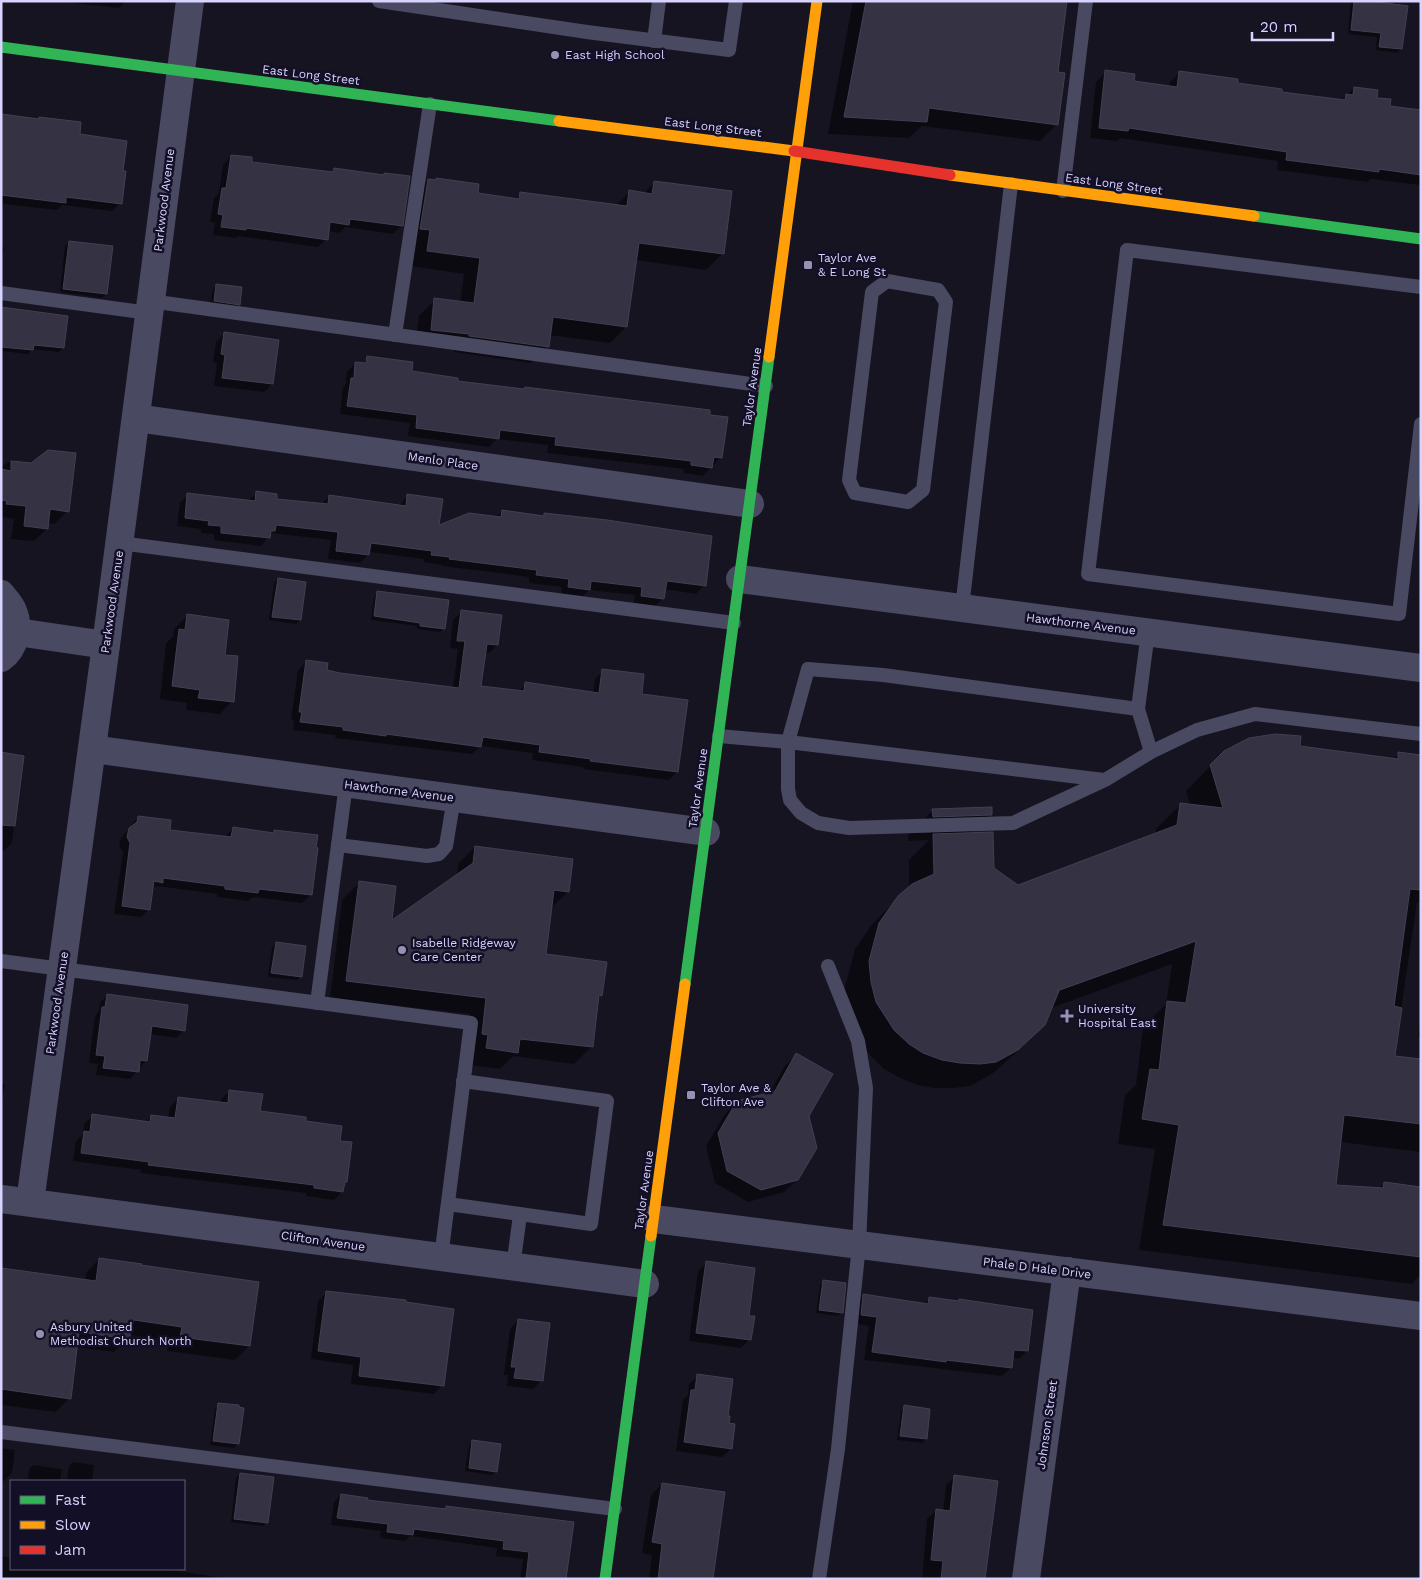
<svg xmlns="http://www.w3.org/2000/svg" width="1422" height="1580" font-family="'Work Sans',sans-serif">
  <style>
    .shadow { fill: #0007 }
    .building { fill: #343243; stroke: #433f54 }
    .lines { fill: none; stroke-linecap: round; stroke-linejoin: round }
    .lane { stroke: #4a4962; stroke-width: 14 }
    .street { stroke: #4a4962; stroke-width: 28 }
    .fast { stroke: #30b455; stroke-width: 11 }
    .slow { stroke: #ff9f0a; stroke-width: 11 }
    .jam { stroke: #e5322d; stroke-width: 11 }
    .poi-dot { fill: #9591b1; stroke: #130f26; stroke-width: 2 }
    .labels { text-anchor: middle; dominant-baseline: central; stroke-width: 5; stroke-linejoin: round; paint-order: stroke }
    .poi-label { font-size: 12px; fill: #d9d4ff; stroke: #130f26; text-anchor: start }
    .street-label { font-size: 12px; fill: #d9d4ff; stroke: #130f26 }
  </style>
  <rect width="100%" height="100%" fill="#161421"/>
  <g class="shadow">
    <polygon points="54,1 126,1 119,8"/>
    <polygon points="853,1 1066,1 1056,73 1057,124 1040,141 922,126 909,138 828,134"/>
    <polygon points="1351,1 1398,1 1401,49 1397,53 1376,50 1377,37 1348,34"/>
    <polygon points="1106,72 1132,83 1169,87 1170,82 1180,72 1280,93 1341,100 1354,88 1376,99 1388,108 1421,112 1421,185 1370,179 1368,182 1277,170 1278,161 1120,138 1117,141 1090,138 1096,82"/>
    <polygon points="1,116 37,120 39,118 78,135 120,203 112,211 62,205 57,210 3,204 1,217"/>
    <polygon points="231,156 250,163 330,173 334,169 383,176 384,174 409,178 401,226 393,234 345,227 340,233 328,231 326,239 318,247 238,236 236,238 213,235 215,223 210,222 214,198 219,193 223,165"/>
    <polygon points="428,180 476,194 515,200 521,193 616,205 630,192 643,194 655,182 722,254 706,270 635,260 626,327 610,343 549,335 547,347 531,363 454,352 454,350 415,345 419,316 435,300 460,303 464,274 411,266 412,196"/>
    <polygon points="69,242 106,294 102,298 60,292 65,246"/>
    <polygon points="1,246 4,247 1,265"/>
    <polygon points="216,285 239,304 235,308 210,305 213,289"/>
    <polygon points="6,313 63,348 59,352 32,349 28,354 1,351"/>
    <polygon points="224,334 272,384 264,392 214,386 217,363 213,362 216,342"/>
    <polygon points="368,358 410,372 456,382 721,457 703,476 683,473 684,469 547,453 548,445 497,439 489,447 408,436 410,423 340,414 343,387 346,384 347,372 356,363 362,364"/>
    <polygon points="8,462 32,465 67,511 55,524 47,523 47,529 34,541 11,539 14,519 1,517 1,467"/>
    <polygon points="257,493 275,500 321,505 329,496 399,506 407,496 438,527 496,517 502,511 543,517 545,515 704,585 696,594 664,589 663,598 655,606 634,603 635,595 589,590 581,598 561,595 562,587 529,583 529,577 442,566 442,565 424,562 424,559 369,552 368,555 360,563 328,559 331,540 271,533 261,546 214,540 214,534 201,533 201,529 177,526 180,503 188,495 248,501"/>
    <polygon points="278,579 304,583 300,620 296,624 269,620 274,583"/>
    <polygon points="378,593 444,628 440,632 417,629 417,626 371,620 374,597"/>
    <polygon points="461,612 497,645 489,653 485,652 480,687 518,692 526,684 593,693 595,679 603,671 640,695 677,772 669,780 583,769 583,767 532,760 533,753 481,746 472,754 335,738 336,735 293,730 294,720 291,719 298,670 306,662 325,671 340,674 453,688 458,649 450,648 453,620"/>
    <polygon points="187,616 224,656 232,701 220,714 186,710 187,703 160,699 166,643 173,637 174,629"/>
    <polygon points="1298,747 1392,760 1399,754 1421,756 1421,903 1417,902 1394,1057 1421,1060 1421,1152 1340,1142 1334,1186 1378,1189 1385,1183 1421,1189 1421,1274 1412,1284 1139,1250 1155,1149 1118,1144 1125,1095 1136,1085 1143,1027 1166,1004 1172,964 1051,1008 1044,1025 1019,1050 992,1074 970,1086 954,1088 934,1088 917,1085 898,1077 884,1069 870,1055 860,1041 846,1007 845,987 855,949 873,923 909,888 909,860 929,840 908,841 908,835 933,810 991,814 971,834 992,869 1017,887 1155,835 1156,829 1181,804 1190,805 1186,791 1224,752"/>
    <polygon points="1,753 23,757 12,843 1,853"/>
    <polygon points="138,817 168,831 225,837 233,828 272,834 275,831 311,895 302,903 253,897 248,901 217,897 217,894 157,886 151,890 149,909 141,917 114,914 123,852 119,846 121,838"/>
    <polygon points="475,847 571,860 568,892 550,909 545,956 601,995 597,999 591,1047 574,1064 513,1056 500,1069 470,1065 465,1051 470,1014 330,998 342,900 359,883 391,922 457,876 458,864"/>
    <polygon points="276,943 301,976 297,980 268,977 272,947"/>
    <polygon points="107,995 184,1030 176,1038 149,1034 146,1061 130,1079 96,1075 98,1064 89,1063 95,1016 99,1011 100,1003"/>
    <polygon points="1421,1017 1421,1037 1418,1037"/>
    <polygon points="796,1055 808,1116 797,1180 784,1192 748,1202 715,1183 706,1146 725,1114 738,1102 769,1094 784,1067"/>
    <polygon points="1,1083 5,1084 1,1109"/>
    <polygon points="230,1091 259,1112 338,1142 346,1182 343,1184 342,1192 334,1200 306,1196 306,1193 140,1173 141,1170 73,1161 76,1141 83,1134 84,1124 93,1115 145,1123 151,1117 168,1119 170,1107 179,1098 221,1104 221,1099"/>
    <polygon points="99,1259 249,1346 235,1360 167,1351 169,1340 128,1335 128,1338 114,1352 76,1347 69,1398 56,1412 1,1405 1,1270 85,1281 86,1273"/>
    <polygon points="707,1262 748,1317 750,1339 741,1348 689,1341 698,1271"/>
    <polygon points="824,1281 842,1312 838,1316 816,1313 820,1285"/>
    <polygon points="327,1292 405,1303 442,1385 434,1394 351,1384 353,1365 311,1359 318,1301"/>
    <polygon points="863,1296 923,1305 929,1299 1027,1351 1019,1359 1012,1358 1011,1368 1002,1376 864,1360 869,1326 853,1323 855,1304"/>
    <polygon points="518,1320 541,1381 533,1389 507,1386 508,1375 504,1375 510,1329"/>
    <polygon points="698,1376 727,1417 731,1449 722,1457 676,1451 683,1400 688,1395 689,1384"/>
    <polygon points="219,1405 238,1444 234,1448 210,1445 215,1409"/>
    <polygon points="905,1407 926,1439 922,1443 897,1440 901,1411"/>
    <polygon points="473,1441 496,1471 492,1475 465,1471 469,1445"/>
    <polygon points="1,1448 15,1450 12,1473 4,1481 1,1480"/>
    <polygon points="73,1462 94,1465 92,1481 67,1481 69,1466"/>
    <polygon points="33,1465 62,1469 60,1481 28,1481 29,1469"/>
    <polygon points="240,1474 267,1522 263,1526 231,1522 236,1478"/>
    <polygon points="955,1477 984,1579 922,1579 927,1519 936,1511 943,1512 946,1485"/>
    <polygon points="662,1484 713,1579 649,1579 652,1555 642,1553 651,1495"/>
    <polygon points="341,1495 366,1501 444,1510 447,1508 572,1523 565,1579 520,1579 523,1559 496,1556 497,1548 410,1536 405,1541 380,1538 381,1531 331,1525 334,1502"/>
    <polygon points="1,1556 11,1558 11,1569 166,1569 231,1579 1,1579"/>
  </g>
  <g class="building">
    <polygon points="866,1 1067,1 1058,72 1065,73 1058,125 929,108 927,122 844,117"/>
    <polygon points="1354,1 1372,1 1408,6 1402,49 1379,47 1381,33 1351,30"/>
    <polygon points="1105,70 1135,74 1134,81 1177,87 1179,71 1238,79 1238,83 1282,89 1282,92 1345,100 1346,94 1353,95 1354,87 1378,90 1377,98 1391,99 1390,106 1421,110 1421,175 1379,169 1379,172 1286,160 1287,152 1129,128 1128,131 1099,128"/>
    <polygon points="1,114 39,119 39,117 81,122 80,134 127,141 123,171 126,171 122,204 66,197 66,203 1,195"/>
    <polygon points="231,155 252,157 252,162 333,172 334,168 384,175 384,173 410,176 403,226 350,219 349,225 330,222 328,240 246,228 246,230 221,227 223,215 218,214 222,188 226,188"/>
    <polygon points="436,178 479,184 478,193 519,199 520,192 627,206 629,190 652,194 654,181 732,191 724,254 639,243 627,327 553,317 549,347 469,336 469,334 431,330 434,298 474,303 480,258 427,251 430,230 420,229 428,179 436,180"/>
    <polygon points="69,241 113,246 107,294 63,289"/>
    <polygon points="216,284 242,287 240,305 214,301"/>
    <polygon points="1,307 68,316 64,348 34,345 33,350 1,347"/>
    <polygon points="224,332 279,340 273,384 222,378 225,355 221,354"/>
    <polygon points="367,356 413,362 412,371 458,378 458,381 524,389 525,387 710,410 710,415 728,417 722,458 714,457 712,468 691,465 691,461 555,445 556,437 500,430 499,439 416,428 417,415 347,406 351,378 354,378 355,362 366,363"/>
    <polygon points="48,450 76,453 69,512 50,509 48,529 24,526 26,506 6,504 7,501 1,500 1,469 11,471 11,461 31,463"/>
    <polygon points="256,491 277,494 277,499 328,504 329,495 406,506 407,494 443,499 439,525 469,513 501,517 502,510 544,516 544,513 607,520 712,536 706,586 667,581 664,599 641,596 642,587 591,581 590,590 568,587 569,579 536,575 537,570 449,559 450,557 431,555 432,551 371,543 369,555 336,551 338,532 276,525 275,531 271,531 270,538 221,533 221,526 208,525 209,521 185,518 187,493 255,501"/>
    <polygon points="278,578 306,582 301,620 272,617"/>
    <polygon points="377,591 449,600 445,629 420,626 420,623 374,616"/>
    <polygon points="461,610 502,615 498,645 487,644 481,686 524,691 525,682 599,693 602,669 644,674 642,694 688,700 678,772 590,761 591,759 539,752 540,745 483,737 481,747 386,734 386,736 343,730 343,727 300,722 302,712 299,712 306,660 328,663 327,670 340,673 459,688 465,641 457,641"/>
    <polygon points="187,614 229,620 225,655 238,656 234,702 198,698 200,690 172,686 179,629 185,630"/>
    <polygon points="1275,734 1301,736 1300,746 1398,759 1398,752 1421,755 1421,890 1410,889 1394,1006 1402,1008 1395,1056 1421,1059 1421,1124 1344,1115 1336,1185 1383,1188 1384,1182 1421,1187 1421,1257 1163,1225 1179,1125 1142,1119 1150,1069 1159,1070 1167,1001 1186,1003 1196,941 1057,991 1059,991 1045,1025 1018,1050 996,1062 980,1064 960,1063 942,1060 923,1053 909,1044 894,1030 876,1002 871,982 869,961 879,923 898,896 912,884 934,874 933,834 993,832 994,868 1018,885 1177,825 1180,803 1223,808 1210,765 1224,751 1249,738"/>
    <polygon points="1,752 24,756 15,826 1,825"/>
    <polygon points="992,807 992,815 933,817 932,809"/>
    <polygon points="138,816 171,820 170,830 231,837 233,827 274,833 274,830 318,835 316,847 318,848 312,895 259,889 258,893 225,889 225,886 163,878 163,883 154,881 150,910 122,906 130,843 127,837 129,828 137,822"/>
    <polygon points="475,846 573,859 569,892 554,890 546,954 607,962 602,996 599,995 593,1047 520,1039 518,1053 486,1048 488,1035 482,1034 486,998 346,981 359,881 396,886 392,920 473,863"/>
    <polygon points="276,942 306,946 302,977 271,973"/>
    <polygon points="107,994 188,1005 185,1031 152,1026 147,1061 140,1060 139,1072 103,1068 105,1056 96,1055 102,1007 105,1007"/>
    <polygon points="796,1053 833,1074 809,1116 817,1148 798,1180 761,1190 727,1171 718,1133 737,1101 775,1091"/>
    <polygon points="229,1090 263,1094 260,1111 306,1117 306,1121 342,1126 340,1141 352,1142 347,1182 345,1182 343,1192 314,1188 314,1185 148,1165 149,1162 81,1153 84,1131 90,1132 92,1114 150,1122 151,1115 175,1118 178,1097 228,1103"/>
    <polygon points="99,1258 142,1264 141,1265 259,1282 250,1346 180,1337 182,1327 134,1320 129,1339 79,1332 71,1399 1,1389 1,1268 96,1281"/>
    <polygon points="706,1261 755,1268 749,1316 755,1316 751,1340 696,1333"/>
    <polygon points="823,1280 846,1283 843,1313 819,1310"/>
    <polygon points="326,1291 406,1300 406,1302 454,1309 444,1386 359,1376 361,1357 318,1351"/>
    <polygon points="863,1294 928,1304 929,1297 959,1301 959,1299 1033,1310 1028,1351 1014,1350 1012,1368 946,1360 946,1362 872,1352 877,1317 861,1315"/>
    <polygon points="518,1319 550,1323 543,1381 514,1378 516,1367 511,1367"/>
    <polygon points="697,1374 733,1379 728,1416 730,1416 729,1423 735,1424 732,1449 684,1442 691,1390 695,1390"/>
    <polygon points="218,1403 239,1405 239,1407 244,1408 239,1444 213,1441"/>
    <polygon points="904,1405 930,1409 927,1439 900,1436"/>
    <polygon points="472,1440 501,1444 497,1472 469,1468"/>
    <polygon points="240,1473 274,1477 268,1523 234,1519"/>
    <polygon points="954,1475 998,1481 985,1579 941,1579 943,1561 931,1560 936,1509 950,1511"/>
    <polygon points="662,1483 725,1492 713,1579 658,1579 662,1544 652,1542"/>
    <polygon points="341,1494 368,1498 367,1500 446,1509 446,1506 574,1522 566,1579 526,1579 529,1552 503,1549 504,1541 414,1529 413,1535 387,1532 388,1524 337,1518"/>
  </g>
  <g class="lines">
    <g class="lane">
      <polyline points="379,1 587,32 729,50 736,1"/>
      <polyline points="654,41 659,1"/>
      <polyline points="1063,191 1086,1"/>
      <polygon points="887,281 938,290 946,302 923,490 908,502 855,493 849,480 872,292"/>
      <polyline points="1421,287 1127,250 1088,574 1399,614 1421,424"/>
      <polyline points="1,293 149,313"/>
      <polyline points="150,301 766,386"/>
      <polyline points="395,335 430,104"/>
      <polyline points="120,543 734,623"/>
      <polyline points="962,608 1011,184"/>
      <polyline points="1148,632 1138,709 1151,752"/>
      <polyline points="1138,709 883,675 808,669 788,742 788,789 790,800 801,813 818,823 849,828 1013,823 1105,780 1151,752 1197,730 1255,714 1421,734"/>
      <polyline points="719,736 788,742 1104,780"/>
      <polyline points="346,784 338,845 427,856 439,854 446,846 454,798"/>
      <polyline points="1,961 471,1023 441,1257"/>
      <polyline points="317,1003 338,845"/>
      <polyline points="448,1204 591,1224 607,1101 463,1081"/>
      <polyline points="513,1267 520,1215"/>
      <polyline points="1,1432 615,1509"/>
      <polyline points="819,1579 838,1449 859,1245 866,1088 858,1041 828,966"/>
    </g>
    <g class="street">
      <polyline points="136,418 750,504"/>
      <polyline points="740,579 1421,668"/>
      <path d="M 1,594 C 5,599 11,605 13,611 C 20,627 15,648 1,658"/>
      <polyline points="17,632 106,645"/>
      <polyline points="92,749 706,832"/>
      <polyline points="1,1199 645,1284"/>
      <polyline points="30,1202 106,645 190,1"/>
      <polyline points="654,1219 1421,1316"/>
      <polyline points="1026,1579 1067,1271"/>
    </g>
    <g class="fast">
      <polyline points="1,47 559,121"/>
      <polyline points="1254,216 1421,239"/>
      <polyline points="685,984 769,357"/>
      <polyline points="605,1579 651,1236"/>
    </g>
    <g class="slow">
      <polyline points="559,121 794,151"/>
      <polyline points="950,175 1254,216"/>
      <polyline points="769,357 817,1"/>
      <polyline points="651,1236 685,984"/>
    </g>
    <polyline class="jam" points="794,151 950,175"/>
  </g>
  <g class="poi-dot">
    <circle cx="555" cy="55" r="5"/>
    <rect x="803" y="260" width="10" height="10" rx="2.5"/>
    <circle cx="402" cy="950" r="5"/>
    <path d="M1064.5 1008.5h5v5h5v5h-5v5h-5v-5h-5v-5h5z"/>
    <rect x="686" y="1090" width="10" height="10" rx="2.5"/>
    <circle cx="40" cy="1334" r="5"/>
  </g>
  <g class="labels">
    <g class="poi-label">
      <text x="565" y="55">East High School</text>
      <text x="818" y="258">Taylor Ave<tspan x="818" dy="14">&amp; E Long St</tspan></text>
      <text x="412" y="943">Isabelle Ridgeway<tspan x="412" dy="14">Care Center</tspan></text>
      <text x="1078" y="1009">University<tspan x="1078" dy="14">Hospital East</tspan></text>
      <text x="701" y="1088">Taylor Ave &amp;<tspan x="701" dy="14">Clifton Ave</tspan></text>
      <text x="50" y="1327">Asbury United<tspan x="50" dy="14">Methodist Church North</tspan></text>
    </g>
    <g class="street-label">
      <text transform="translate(311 75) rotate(7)">East Long Street</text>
      <text transform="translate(713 127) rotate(7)">East Long Street</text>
      <text transform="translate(1114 184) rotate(8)">East Long Street</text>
      <text transform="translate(164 200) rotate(-83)">Parkwood Avenue</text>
      <text transform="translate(752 387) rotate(-82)">Taylor Avenue</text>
      <text transform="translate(443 461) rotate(8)">Menlo Place</text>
      <text transform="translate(112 602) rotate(-82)">Parkwood Avenue</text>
      <text transform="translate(1081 624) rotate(7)">Hawthorne Avenue</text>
      <text transform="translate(698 788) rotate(-82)">Taylor Avenue</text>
      <text transform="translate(399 791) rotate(7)">Hawthorne Avenue</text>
      <text transform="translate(57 1003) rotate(-82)">Parkwood Avenue</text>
      <text transform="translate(644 1190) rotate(-82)">Taylor Avenue</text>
      <text transform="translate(323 1241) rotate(8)">Clifton Avenue</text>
      <text transform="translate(1037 1268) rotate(7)">Phale D Hale Drive</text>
      <text transform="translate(1047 1425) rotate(-82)">Johnson Street</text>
    </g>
  </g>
  <rect width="1422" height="1580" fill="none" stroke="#d9d4ff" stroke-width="5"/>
  <rect x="10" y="1480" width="175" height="90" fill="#130f26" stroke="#625e7d"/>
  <rect x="20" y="1496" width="25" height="8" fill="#30b455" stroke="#625e7d"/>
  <text x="55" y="1505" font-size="15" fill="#d9d4ff">Fast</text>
  <rect x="20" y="1521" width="25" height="8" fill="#ff9f0a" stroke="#625e7d"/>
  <text x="55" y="1530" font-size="15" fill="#d9d4ff">Slow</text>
  <rect x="20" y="1546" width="25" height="8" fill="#e5322d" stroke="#625e7d"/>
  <text x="55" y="1555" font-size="15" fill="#d9d4ff">Jam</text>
  <path d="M1252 32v8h81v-8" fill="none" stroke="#d9d4ff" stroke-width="2.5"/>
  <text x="1260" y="32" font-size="15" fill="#d9d4ff" stroke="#130f26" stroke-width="4" paint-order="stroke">20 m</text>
</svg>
